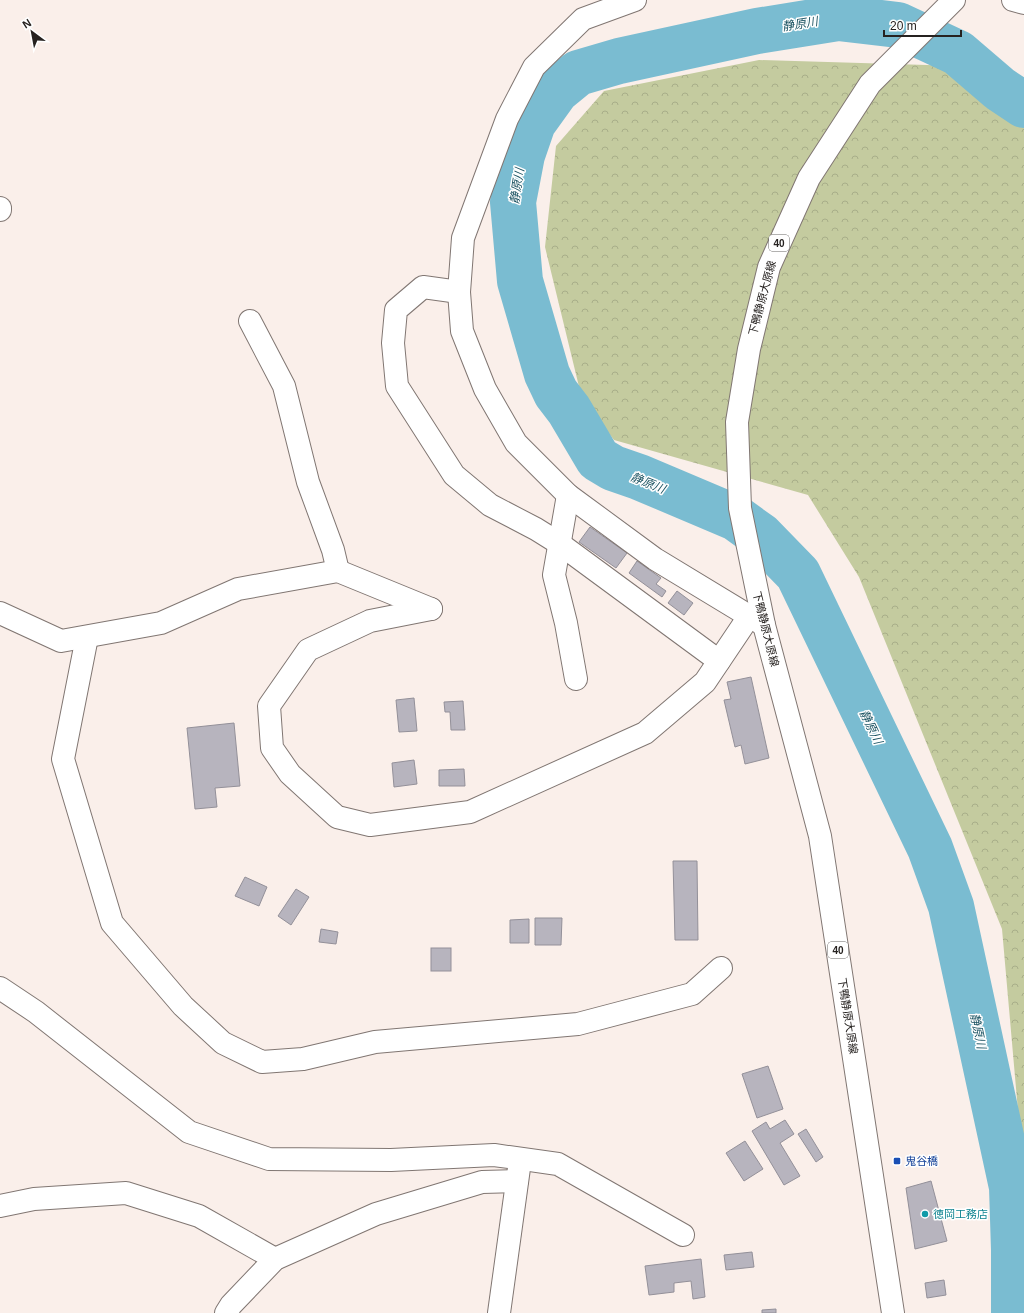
<svg xmlns="http://www.w3.org/2000/svg" width="1024" height="1313" font-family="Arial,'Noto Sans JP',sans-serif">
  <style>
    .forest { fill: url(#forest-crowns) }
    .lines { fill: none; stroke-linecap: round; stroke-linejoin: round }
    .river { stroke: #7abcd1; stroke-width: 46 }
    .building { fill: #b7b4be; stroke: #939099 }
    .minor-casing { stroke: #807672; stroke-width: 24 }
    .major-casing { stroke: #807672; stroke-width: 24 }
    .minor { stroke: #fff; stroke-width: 22 }
    .major { stroke: #fff; stroke-width: 22 }
    .transit-dot { fill: #1a4fb4; stroke: #fff; stroke-width: 1.5 }
    .culture-dot { fill: #0f9aa8; stroke: #fff; stroke-width: 1.5 }
    .labels { text-anchor: middle; dominant-baseline: central; stroke-width: 3; stroke-linejoin: round; paint-order: stroke }
    .shield { fill: #fff; stroke: #676463; stroke-width: 1 }
    .shield-label { font-size: 10px; font-weight: bold; fill: #262220 }
    .street-label { font-size: 11px; fill: #262220; stroke: #fff }
    .transit-label { font-size: 11px; fill: #164399; stroke: #fff; text-anchor: start }
    .culture-label { font-size: 11px; fill: #0d838f; stroke: #fff; text-anchor: start }
    .water-label { font-size: 12px; font-style: italic; fill: #1a5261; stroke: #fff }
  </style>
  <defs>
    <pattern id="forest-crowns" width="20" height="18" patternUnits="userSpaceOnUse"><rect width="20" height="18" fill="#c4cb9f"/><path d="M2 6a3 3 0 1 1 6 0M12 15a3 3 0 1 1 6 0" fill="none" stroke="#a8ae89"/></pattern>
  </defs>
  <rect width="100%" height="100%" fill="#faefea"/>
  <polygon class="forest" points="759,60 960,66 1024,110 1024,1179 1002,929 859,577 808,495 614,440 582,399 545,247 556,146 604,91"/>
  <g class="lines">
    <polyline class="river" points="1014,1313 1014,1250 1012,1187 951,906 930,848 798,574 761,536 736,518 639,477 613,468 598,459 569,410 556,393 547,374 520,281 513,202 522,155 533,123 556,91 578,73 619,61 757,31 838,18 898,25 958,53 1000,89 1024,105"/>
  </g>
  <g class="building">
    <polygon points="590,527 627,553 616,568 579,542"/>
    <polygon points="637,561 661,578 656,584 666,591 662,597 629,573"/>
    <polygon points="677,591 693,603 684,615 668,603"/>
    <polygon points="751,677 769,758 745,764 741,745 735,747 724,700 731,699 727,682"/>
    <polygon points="414,698 417,731 399,732 396,700"/>
    <polygon points="463,701 465,730 451,730 450,712 445,712 444,702"/>
    <polygon points="234,723 240,786 215,788 217,807 195,809 187,728"/>
    <polygon points="414,760 417,784 394,787 392,763"/>
    <polygon points="464,769 465,786 439,786 439,770"/>
    <polygon points="673,861 697,861 698,940 675,940"/>
    <polygon points="245,877 267,887 259,906 235,896"/>
    <polygon points="296,889 309,897 291,925 278,916"/>
    <polygon points="535,918 562,918 561,945 535,945"/>
    <polygon points="529,919 529,943 510,943 510,920"/>
    <polygon points="321,929 338,932 336,944 319,942"/>
    <rect x="431" y="948" width="20" height="23"/>
    <polygon points="768,1066 783,1109 757,1118 742,1074"/>
    <polygon points="785,1120 794,1134 780,1143 800,1176 784,1185 752,1131 766,1122 770,1129"/>
    <polygon points="806,1129 823,1157 816,1162 798,1134"/>
    <polygon points="745,1141 763,1169 744,1181 726,1153"/>
    <polygon points="931,1181 947,1241 915,1249 906,1188"/>
    <polygon points="752,1252 754,1267 726,1270 724,1255"/>
    <polygon points="701,1259 705,1297 693,1299 691,1281 674,1283 674,1292 649,1295 645,1266"/>
    <polygon points="944,1280 946,1295 927,1298 925,1283"/>
    <polygon points="776,1309 776,1313 762,1313 762,1310"/>
  </g>
  <g class="lines">
    <g class="minor-casing">
      <g id="minor">
        <polyline points="635,0 583,19 534,67 507,119 463,238 459,292 462,331 485,389 516,443 568,495 655,559 764,625"/>
        <polyline points="1013,0 1024,3"/>
        <polyline points="0,208 0,210"/>
        <polyline points="459,292 423,287 396,310 393,343 397,386 454,475 490,505 536,529 560,544 719,661"/>
        <polyline points="250,321 284,386 308,482 333,550 338,571"/>
        <polyline points="568,495 554,575 566,623 576,679"/>
        <polyline points="431,609 370,621 308,650 269,706 272,748 290,774 337,817 370,825 470,812 645,733 705,682 750,615"/>
        <polyline points="0,613 61,641 161,623 238,589 338,571 431,609"/>
        <polyline points="87,637 63,759 112,923 183,1006 223,1043 262,1062 303,1059 375,1042 578,1024 692,994 721,968"/>
        <polyline points="0,988 36,1012 189,1132 269,1159 391,1160 494,1155 558,1164 683,1235"/>
        <polyline points="0,1206 34,1199 126,1193 199,1216 275,1259"/>
        <polyline points="226,1313 231,1305 275,1259 376,1214 482,1182 517,1181"/>
        <polyline points="499,1313 519,1168"/>
      </g>
    </g>
    <g class="major-casing">
      <polyline id="major" points="893,1313 820,836 764,625 740,508 737,422 749,349 769,267 809,178 870,84 954,0"/>
    </g>
    <use href="#minor" class="minor"/>
    <use href="#major" class="major"/>
  </g>
  <rect class="transit-dot" x="893" y="1157" width="8" height="8" rx="2"/>
  <circle class="culture-dot" cx="925" cy="1214" r="4"/>
  <g class="labels">
    <g class="shield">
      <rect x="769" y="235" width="20" height="16" rx="3"/>
      <rect x="828" y="942" width="20" height="16" rx="3"/>
    </g>
    <g class="shield-label">
      <text x="779" y="243">40</text>
      <text x="838" y="950">40</text>
    </g>
    <g class="street-label">
      <text transform="translate(762 298) rotate(-75)">下鴨静原大原線</text>
      <text transform="translate(766 629) rotate(76)">下鴨静原大原線</text>
      <text transform="translate(848 1016) rotate(81)">下鴨静原大原線</text>
    </g>
    <g class="transit-label">
      <text x="905" y="1161">鬼谷橋</text>
    </g>
    <g class="culture-label">
      <text x="933" y="1214">徳岡工務店</text>
    </g>
    <g class="water-label">
      <text transform="translate(800 24) rotate(-9)">静原川</text>
      <text transform="translate(517 186) rotate(-81)">静原川</text>
      <text transform="translate(648 483) rotate(22)">静原川</text>
      <text transform="translate(871 727) rotate(64)">静原川</text>
      <text transform="translate(978 1031) rotate(78)">静原川</text>
    </g>
  </g>
  <g transform="translate(32 32) rotate(328)" stroke="#ffffff" stroke-width="3" paint-order="stroke">
  <path d="M0-3L7 15L0 10L-7 15Z" fill="#262220"/>
  <text y="-6" font-size="11" font-weight="bold" text-anchor="middle" fill="#262220">N</text>
  </g>
  <path d="M884 30v6h77v-6" fill="none" stroke="#262220" stroke-width="2"/>
  <text x="890" y="30" font-size="12" fill="#262220" stroke="#ffffff" stroke-width="3" paint-order="stroke">20 m</text>
</svg>
